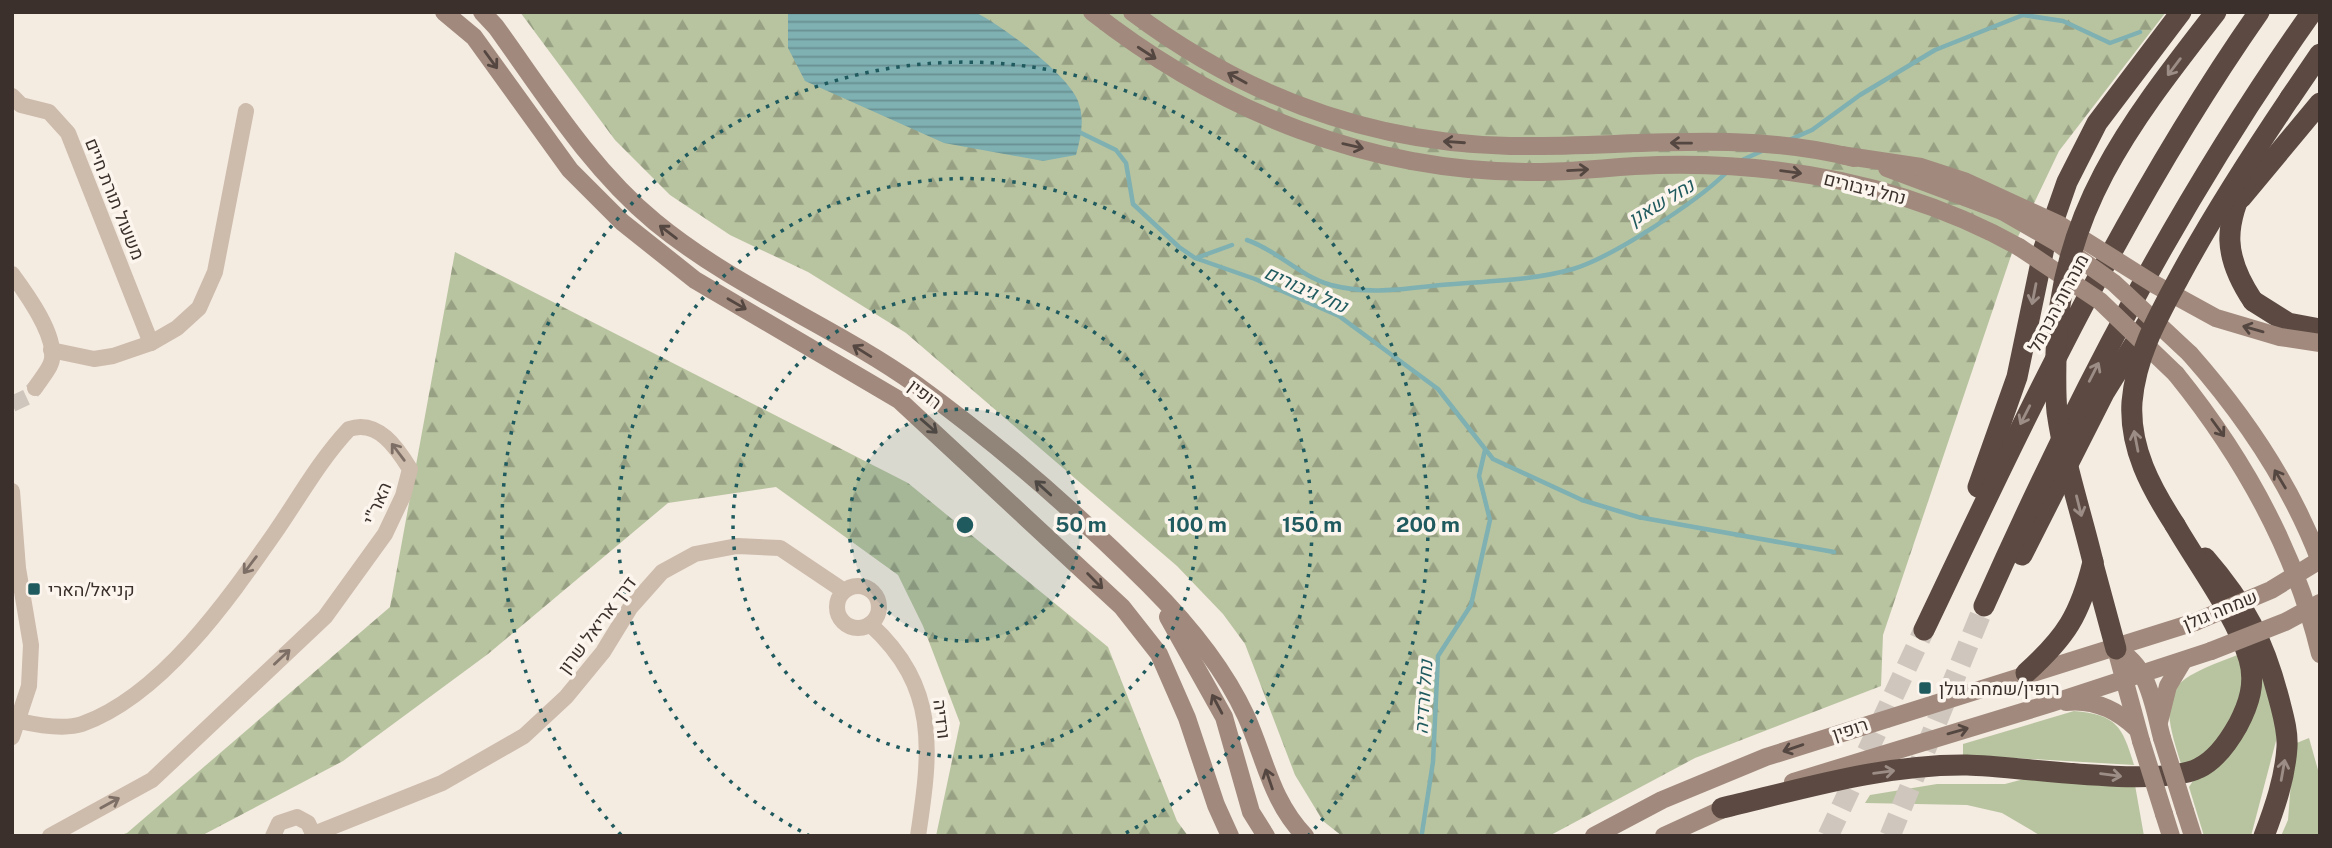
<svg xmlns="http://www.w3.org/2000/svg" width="2332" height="848" font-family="'Public Sans',Heebo,sans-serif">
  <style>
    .forest { fill: url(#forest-firs) }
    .green { fill: #b8c4a0 }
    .water { fill: url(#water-rules) }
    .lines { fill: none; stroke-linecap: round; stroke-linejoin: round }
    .stream { stroke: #7fb0b2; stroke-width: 4.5 }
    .street-tunnel { stroke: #cfc6bd; stroke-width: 16; stroke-dasharray: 16 8; stroke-linecap: butt }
    .highway-tunnel { stroke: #cfc6bd; stroke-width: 21; stroke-dasharray: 21 10; stroke-linecap: butt }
    .street { stroke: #cdbbac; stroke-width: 16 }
    .secondary { stroke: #a18a7d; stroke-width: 18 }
    .highway { stroke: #5c4a42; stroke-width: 21 }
    .secondary-bridge { stroke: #a18a7d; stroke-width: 18 }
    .highway-bridge { stroke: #5c4a42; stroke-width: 21 }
    .oneway { stroke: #544640 }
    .oneway2 { stroke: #9c8e87 }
    .oneway3 { stroke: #7d6f65 }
    .ring { fill: none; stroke: #1f5a5e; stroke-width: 3.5; stroke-dasharray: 3.5 7 }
    .poi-dot { fill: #1f5a5e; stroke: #fbf5ee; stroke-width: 2.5 }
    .labels { text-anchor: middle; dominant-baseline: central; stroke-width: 7; stroke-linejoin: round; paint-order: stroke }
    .street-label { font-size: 18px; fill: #3b302b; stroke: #fbf5ee }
    .poi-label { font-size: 18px; fill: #3b302b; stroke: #fbf5ee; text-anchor: start }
    .water-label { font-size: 19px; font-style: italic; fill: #1f5a5e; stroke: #fbf5ee }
    .centre { fill: #1f5a5e; stroke: #fbf5ee; stroke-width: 3.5 }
    .ring-label { font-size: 21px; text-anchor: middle; font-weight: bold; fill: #1f5a5e; stroke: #fbf5ee; stroke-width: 7; stroke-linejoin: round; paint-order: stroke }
  </style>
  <defs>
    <pattern id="forest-firs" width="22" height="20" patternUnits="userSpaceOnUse" patternTransform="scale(1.75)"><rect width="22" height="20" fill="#b8c4a0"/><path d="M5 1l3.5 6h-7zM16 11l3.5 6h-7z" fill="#97a083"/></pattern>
    <pattern id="water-rules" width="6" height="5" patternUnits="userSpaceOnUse" patternTransform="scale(1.75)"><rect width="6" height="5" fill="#7fb0b2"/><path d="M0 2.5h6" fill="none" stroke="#699091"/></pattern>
  </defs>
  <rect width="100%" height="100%" fill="#f4ebe1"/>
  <g class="forest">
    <polygon points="520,12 2166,12 2059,151 2016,241 1883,635 1881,686 1695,758 1549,836 1342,836 1323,821 1295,775 1245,644 1223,614 1177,566 906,333 808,272 730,235 670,195 615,140"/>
    <polygon points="455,252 908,483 1108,647 1177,821 1188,836 936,836 960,723 923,626 898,575 776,487 668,503 488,654 343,761 201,836 118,836 127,833 390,607"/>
  </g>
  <g class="green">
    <path d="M 2240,654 L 2246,677 L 2234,720 L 2203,758 L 2182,767 C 2156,688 2166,682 2240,654 Z"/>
    <polygon points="2268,675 2277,737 2251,836 2204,836 2189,787 2260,677"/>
    <path d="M 2074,711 C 2117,715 2122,726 2134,765 L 1963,755 L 1963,744 Z"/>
    <polygon points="2309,738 2320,777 2320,836 2281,836 2288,820 2294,744"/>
    <polygon points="2024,779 2135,785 2144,836 2041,836 2002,813 1967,805 1865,803 1870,795 1937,784 2005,784"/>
  </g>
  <path class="water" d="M 788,12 L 975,12 C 1001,25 1068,74 1078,101 C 1085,119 1081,137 1076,155 L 1043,161 L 944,143 L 805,81 L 788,48 Z"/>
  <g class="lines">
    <g class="stream">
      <polyline points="1079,132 1116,150 1126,163 1133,204 1179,247 1195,258 1255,279 1339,316 1438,389 1493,459 1582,500 1638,517 1834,552"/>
      <polyline points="1789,140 1812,130 1860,95 1935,50 2023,15 2063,21 2110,43 2140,32"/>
      <polyline points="1740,161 1764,150"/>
      <path d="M 1247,240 C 1277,250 1299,276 1331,285 C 1370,295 1402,289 1441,285 C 1485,281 1531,281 1573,269 C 1613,257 1696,202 1726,173"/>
      <polyline points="1196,258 1232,245"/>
      <polyline points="1422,833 1433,762 1438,656 1471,605 1490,520 1479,476 1485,450"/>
    </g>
    <polyline class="street-tunnel" points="12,404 27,397 35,388"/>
    <g class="highway-tunnel">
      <polyline points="1828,836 1924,630"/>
      <polyline points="1890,836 1984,606"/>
    </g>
    <g class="street">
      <polyline points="12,96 21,105 49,112 68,133 151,343"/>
      <path d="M 12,274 C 26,293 56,334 52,359 C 51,368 40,380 35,388"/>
      <polyline points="51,350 94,359 113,356 151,343 177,328 199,308 215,272 246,111"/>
      <polyline points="12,491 18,568 31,645 29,686 12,737"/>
      <circle cx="858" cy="607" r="21"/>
      <path d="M 870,624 C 939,687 931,750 918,836"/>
      <path d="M 19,721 C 37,725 64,730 82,724 C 161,696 228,600 274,534 C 299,498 319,461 349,429 C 378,419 397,448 410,469 L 403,496 L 385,534 L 325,617 L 152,780 L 50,836"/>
      <polyline points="314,834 442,783 524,736 566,697 603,652 630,608 662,572 695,554 737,546 780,548 844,591"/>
      <polyline points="273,836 279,823 297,817 308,823 314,836"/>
    </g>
    <g class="secondary">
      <polyline points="444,12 474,37 570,170 622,222 695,280 899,400 1122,607 1159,654 1187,718 1216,805 1230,836"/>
      <path d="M 482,12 L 496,27 C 545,95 590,168 655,222 C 735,288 834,326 918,386 C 999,445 1078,514 1149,585 C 1188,624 1223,666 1246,716 C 1265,758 1271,801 1305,836"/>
      <path d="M 1092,12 C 1221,113 1371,173 1536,172 C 1577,172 1617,166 1658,165 C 1785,162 1908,185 2019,247"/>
      <path d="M 1132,12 C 1244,96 1370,143 1510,146 C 1624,148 1742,129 1854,158"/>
      <polyline points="1887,168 2002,211"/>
      <path d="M 2190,354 C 2244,415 2291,485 2320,561"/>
      <path d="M 2176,374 C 2243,457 2295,549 2320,654"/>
      <polyline points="1168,617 1224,717 1251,812 1266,836"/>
      <path d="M 2116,649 C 2149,666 2153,704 2162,738"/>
      <polyline points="2116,649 2141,741"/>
      <path d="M 2066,702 C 2093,699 2116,709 2136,728"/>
      <polyline points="2159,722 2168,686 2183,661"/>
      <polyline points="1793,782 2052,703 2211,651"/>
      <polyline points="2185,811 2193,836"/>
      <polyline points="2164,814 2171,836"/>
      <polyline points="1594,836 1662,800 1766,757 2195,622"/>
      <polyline points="1664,836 1734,804"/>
    </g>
    <g class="highway">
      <polyline points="2290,98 2320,54"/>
      <polyline points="2241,198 2320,103"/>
      <polyline points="2253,301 2288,323 2320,329"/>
      <polyline points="1978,487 2017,377 2044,248 2067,182 2097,123 2181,12"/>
      <polyline points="2022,555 2104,393 2148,322"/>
      <path d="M 2205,558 C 2245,604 2264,641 2279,699 C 2283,715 2288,731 2287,747 C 2285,778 2275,807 2264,836"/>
      <polyline points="2093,564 2116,649"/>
      <path d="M 1984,606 C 2077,397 2179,200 2312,12"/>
      <path d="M 1924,630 C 2025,418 2124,205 2259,12"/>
      <path d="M 2026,673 C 2066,637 2080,615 2093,562"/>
      <path d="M 1722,808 C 1802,789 1884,764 1967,765 C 2020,766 2158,789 2199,768 C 2216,760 2229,741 2238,725 C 2249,704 2256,683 2249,659 C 2236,615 2198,565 2175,525"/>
    </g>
    <g class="secondary-bridge">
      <polyline points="1841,155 1921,167 1964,181 2060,225 2154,284 2216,318 2280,337 2320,343"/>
      <polyline points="2002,211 2056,242 2114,283 2190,354"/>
      <polyline points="2019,247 2100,301 2176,374"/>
      <polyline points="2195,622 2271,590 2320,560"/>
      <polyline points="2211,651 2285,622 2320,603"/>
      <polyline points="2162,738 2185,811"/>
      <polyline points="2141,741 2164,814"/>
    </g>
    <g class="highway-bridge">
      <path d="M 2248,177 C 2223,226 2223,256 2253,301"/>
      <path d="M 2175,525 C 2151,488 2129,448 2132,402 C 2136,354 2159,315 2181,274 C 2214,213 2251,156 2290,98"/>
      <path d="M 2093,562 C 2081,512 2064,462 2057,412 C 2055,392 2056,372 2056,353 C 2059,211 2133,119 2216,12"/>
    </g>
  </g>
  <defs><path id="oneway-shaft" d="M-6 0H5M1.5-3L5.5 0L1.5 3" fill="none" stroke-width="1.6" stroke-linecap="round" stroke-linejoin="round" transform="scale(1.75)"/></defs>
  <g class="oneway">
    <use href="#oneway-shaft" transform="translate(1147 53) rotate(33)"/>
    <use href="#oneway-shaft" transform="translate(491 60) rotate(54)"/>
    <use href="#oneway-shaft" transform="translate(1237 78) rotate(-151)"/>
    <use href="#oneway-shaft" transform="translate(1454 142) rotate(-176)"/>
    <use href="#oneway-shaft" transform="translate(1681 143) rotate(-179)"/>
    <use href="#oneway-shaft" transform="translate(1353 146) rotate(13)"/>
    <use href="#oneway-shaft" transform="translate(1578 170) rotate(-3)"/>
    <use href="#oneway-shaft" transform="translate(1791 172) rotate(7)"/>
    <use href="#oneway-shaft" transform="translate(668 232) rotate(-143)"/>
    <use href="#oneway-shaft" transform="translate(737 304) rotate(30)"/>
    <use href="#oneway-shaft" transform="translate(2253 329) rotate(-164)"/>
    <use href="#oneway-shaft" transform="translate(862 351) rotate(-148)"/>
    <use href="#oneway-shaft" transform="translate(929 426) rotate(41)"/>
    <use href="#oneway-shaft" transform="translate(2218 428) rotate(54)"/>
    <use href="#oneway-shaft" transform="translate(2280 479) rotate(-121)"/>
    <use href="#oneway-shaft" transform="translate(1043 488) rotate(-138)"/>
    <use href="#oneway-shaft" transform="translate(1095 581) rotate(45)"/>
    <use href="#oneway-shaft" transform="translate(1217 704) rotate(-118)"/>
    <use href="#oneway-shaft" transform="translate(1958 731) rotate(-16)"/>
    <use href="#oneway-shaft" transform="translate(1793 748) rotate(161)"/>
    <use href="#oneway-shaft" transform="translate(1269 779) rotate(-109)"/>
  </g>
  <g class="oneway2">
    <use href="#oneway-shaft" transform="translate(2174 67) rotate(127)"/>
    <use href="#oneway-shaft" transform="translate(2034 294) rotate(101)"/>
    <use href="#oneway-shaft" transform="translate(2094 372) rotate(-63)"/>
    <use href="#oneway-shaft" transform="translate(2025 415) rotate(117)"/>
    <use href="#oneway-shaft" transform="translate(2136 441) rotate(-101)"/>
    <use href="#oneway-shaft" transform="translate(2079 506) rotate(76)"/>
    <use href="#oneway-shaft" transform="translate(2283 770) rotate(-80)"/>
    <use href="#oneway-shaft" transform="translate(1884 772) rotate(-7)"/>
    <use href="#oneway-shaft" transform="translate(2111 775) rotate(7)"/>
  </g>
  <g class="oneway3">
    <use href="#oneway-shaft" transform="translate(398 452) rotate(-127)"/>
    <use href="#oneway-shaft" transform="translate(250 565) rotate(127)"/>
    <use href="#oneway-shaft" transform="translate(282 657) rotate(-43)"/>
    <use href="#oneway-shaft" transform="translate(110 803) rotate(-29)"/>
  </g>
  <circle cx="965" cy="525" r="116" fill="#1f5a5e" fill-opacity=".12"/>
  <g class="ring">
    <circle cx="965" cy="525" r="116"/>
    <circle cx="965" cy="525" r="232"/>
    <path d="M810 836A347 347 0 1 1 1120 836"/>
    <path d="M621 835A463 463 0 1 1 1309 835"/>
  </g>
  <g class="poi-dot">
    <rect x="27" y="582" width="14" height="14" rx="3.5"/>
    <rect x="1918" y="681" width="14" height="14" rx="3.5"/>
  </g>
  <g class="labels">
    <g class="street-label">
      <text transform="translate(1865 188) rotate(14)">נחל גיבורים</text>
      <text transform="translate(115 199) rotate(68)">משעול תורת חיים</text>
      <text transform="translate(2058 303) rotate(-62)">מנהרות הכרמל</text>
      <text transform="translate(925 394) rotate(37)">רופין</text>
      <text transform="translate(377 503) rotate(-66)">האר"י</text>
      <text transform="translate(2220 610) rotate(-22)">שמחה גולן</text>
      <text transform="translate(597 625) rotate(-53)">דרך אריאל שרון</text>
      <text transform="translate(942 719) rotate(83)">ורדיה</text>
      <text transform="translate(1850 729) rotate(-18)">רופין</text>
    </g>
    <g class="poi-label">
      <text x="48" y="589">קניאל/הארי</text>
      <text x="1939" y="688">רופין/שמחה גולן</text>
    </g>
    <g class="water-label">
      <text transform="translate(1661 202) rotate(-31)">נחל שאנן</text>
      <text transform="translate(1306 289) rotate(24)">נחל גיבורים</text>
      <text transform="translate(1423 697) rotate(-86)">נחל ורדיה</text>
    </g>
  </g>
  <circle cx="965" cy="525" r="10" class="centre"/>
  <g class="ring-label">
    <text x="1081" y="532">50 m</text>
    <text x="1197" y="532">100 m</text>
    <text x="1312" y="532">150 m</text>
    <text x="1428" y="532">200 m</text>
  </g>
  <rect width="2332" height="848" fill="none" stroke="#3b302b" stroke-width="28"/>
</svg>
